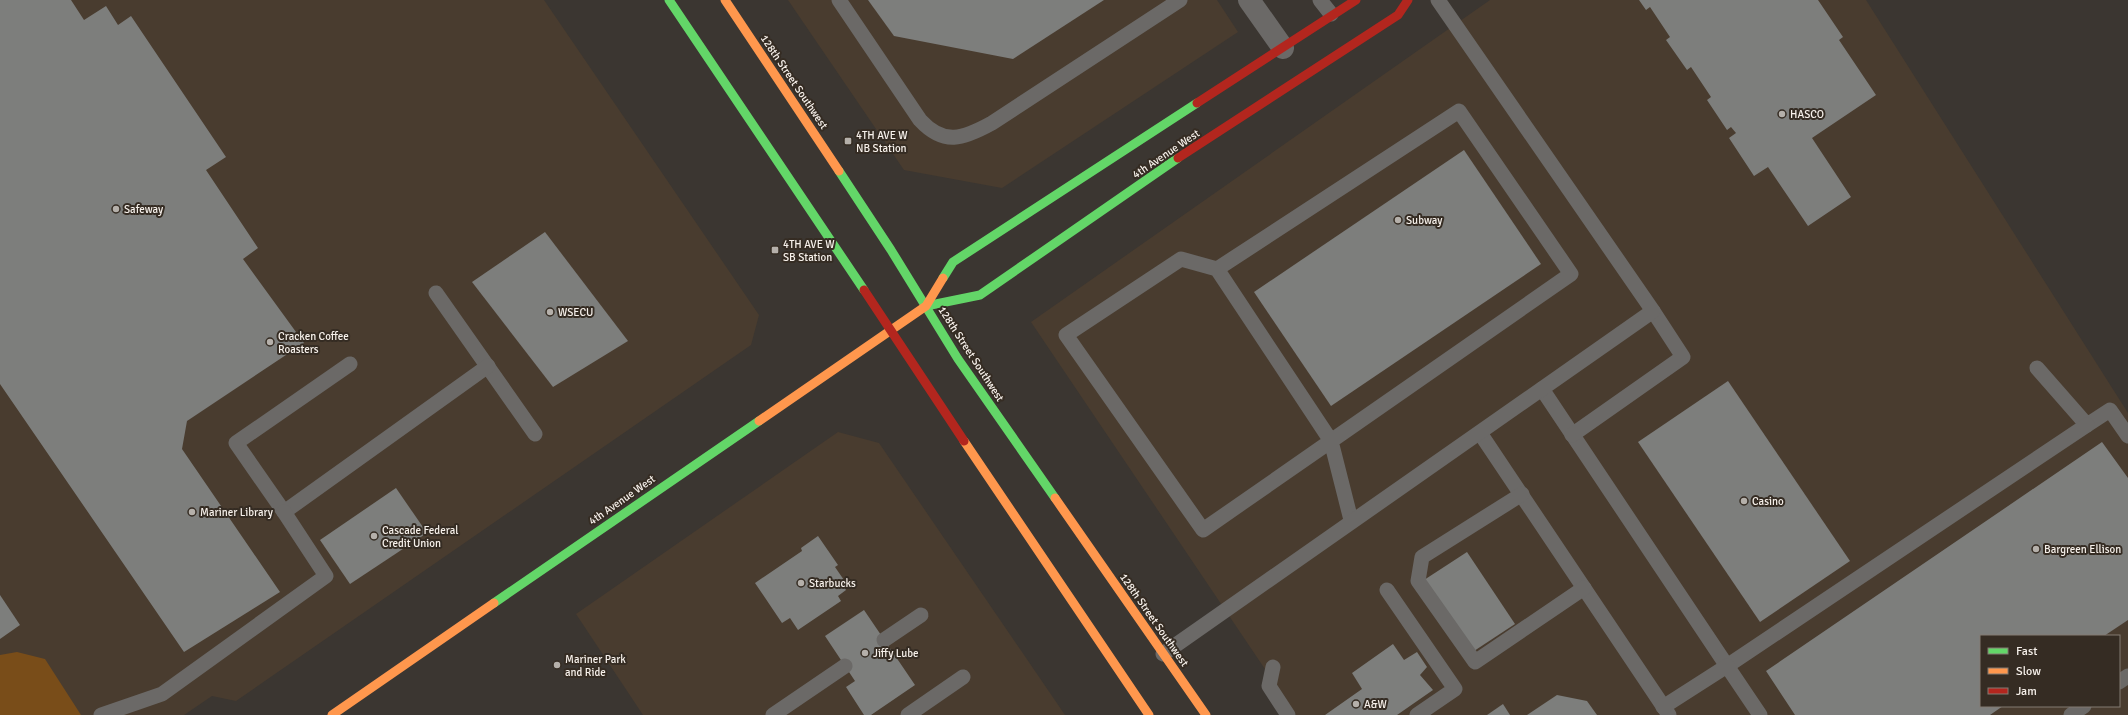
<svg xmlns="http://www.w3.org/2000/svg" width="2128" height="715" font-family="Signika,sans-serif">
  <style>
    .built { fill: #493c2f; fill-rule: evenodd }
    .water { fill: #794d19 }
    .building { fill: #7d7e7c }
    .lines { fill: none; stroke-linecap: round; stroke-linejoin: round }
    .lane { stroke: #6b6967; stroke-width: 15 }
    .street { stroke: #6b6967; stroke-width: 22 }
    .fast { stroke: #63d668; stroke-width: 9 }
    .slow { stroke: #ff974d; stroke-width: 9 }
    .jam { stroke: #b3261e; stroke-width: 9 }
    .poi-dot { fill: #b5b0aa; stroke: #352c23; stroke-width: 1.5 }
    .labels { text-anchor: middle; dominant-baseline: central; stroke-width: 4; stroke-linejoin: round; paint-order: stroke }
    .street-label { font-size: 11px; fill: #f7f1eb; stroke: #352c23 }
    .poi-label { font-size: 11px; fill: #f7f1eb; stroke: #352c23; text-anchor: start }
  </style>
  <rect width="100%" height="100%" fill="#3b3631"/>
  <g class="built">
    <polygon points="0,0 544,0 759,315 751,345 236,701 212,696 184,715 0,715"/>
    <polygon points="788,0 1217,0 1238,32 1002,188 904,170"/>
    <path d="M 1490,0 L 1866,0 L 2128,413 L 2128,715 L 1296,715 L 1031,322 ZM 1981,636 L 2119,636 L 2119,706 L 1981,706 Z"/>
    <polygon points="838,432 879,443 1065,715 643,715 576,614"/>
  </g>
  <polygon class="water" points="17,652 45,659 81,715 0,715 0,655"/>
  <g class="building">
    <polygon points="0,0 71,0 84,20 106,6 118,25 131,16 226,157 206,170 258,248 243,259 304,343 187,421 182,449 280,592 184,652 0,384"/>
    <polygon points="868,0 1104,0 1013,59 894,36"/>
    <polygon points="1639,0 1818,0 1843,37 1839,40 1876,95 1812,138 1851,197 1808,226 1768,167 1754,176 1729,138 1736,133 1731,127 1727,130 1707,100 1711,97 1691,67 1687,70 1666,40 1670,37 1650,7 1646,10"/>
    <polygon points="1464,150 1541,264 1331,406 1254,292"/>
    <polygon points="545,232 628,341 553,387 472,282"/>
    <polygon points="1728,381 1850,561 1760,622 1638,442"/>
    <polygon points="2102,442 2128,478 2128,620 2104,636 1981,636 1981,706 2003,706 1990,715 1795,715 1766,671"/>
    <polygon points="396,488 427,533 350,584 320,540"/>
    <polygon points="818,536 838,565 835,567 846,583 843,585 846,590 838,596 841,601 798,630 790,618 782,623 755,583 802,551 801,548"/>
    <polygon points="1467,552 1515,624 1471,653 1424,580"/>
    <polygon points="0,595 20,625 0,639"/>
    <polygon points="864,610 915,685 871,715 864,715 846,687 855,681 825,636"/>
    <polygon points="1393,644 1404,660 1417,652 1427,667 1420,675 1433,690 1397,715 1325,715 1362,689 1352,673"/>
    <polygon points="1557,695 1587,701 1597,715 1527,715"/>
    <polygon points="1503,704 1510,715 1487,715"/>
  </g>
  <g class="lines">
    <g class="lane">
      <path d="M 839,0 L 920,120 C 944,146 963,139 992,123 L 1180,0"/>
      <polyline points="1320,0 1331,14"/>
      <polyline points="1217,269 1459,111 1571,274 1331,441 1217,269 1181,259 1066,335 1203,530 1331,441 1351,520"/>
      <polyline points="436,293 535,434"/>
      <polyline points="350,364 236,443 284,512 488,366"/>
      <polyline points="2037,368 2087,425 2110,410 2128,436"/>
      <polyline points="1542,389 1727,666 2087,425"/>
      <polyline points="1480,433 1669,715"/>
      <polyline points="1572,435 1683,357 1653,311"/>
      <polyline points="1522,494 1422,557 1418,581 1475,662 1584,588"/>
      <polyline points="1387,590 1455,689 1417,715"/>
      <polyline points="884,640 921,615"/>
      <polyline points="1163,654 1653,311 1438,0"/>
      <polyline points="1273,667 1269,686 1288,715"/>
      <polyline points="2119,682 2128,676"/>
      <polyline points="1663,707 1727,666 1760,715"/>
      <polyline points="101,715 162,694 326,576 284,512"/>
      <polyline points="773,715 845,666"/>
      <polyline points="908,715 963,677"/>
      <polyline points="2071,715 2084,706"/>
    </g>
    <polyline class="street" points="1249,0 1283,48"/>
    <g class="fast">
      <polyline points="669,0 864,290"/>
      <polyline points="839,171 891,250 958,359 1055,498"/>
      <polyline points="943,278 953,262 1197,103"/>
      <polyline points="926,306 980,295 1178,158"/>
      <polyline points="494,603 759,421"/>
    </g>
    <g class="slow">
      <polyline points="725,0 839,171"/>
      <polyline points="759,421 926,306 943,278"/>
      <polyline points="964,441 1149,715"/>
      <polyline points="1055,498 1206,715"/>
      <polyline points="332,715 494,603"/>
    </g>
    <g class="jam">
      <polyline points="1197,103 1356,0"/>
      <polyline points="1178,158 1398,15 1408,0"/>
      <polyline points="864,290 964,441"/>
    </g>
  </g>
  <g class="poi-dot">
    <circle cx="1782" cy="114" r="4"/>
    <rect x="844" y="137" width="8" height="8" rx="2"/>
    <circle cx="116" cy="209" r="4"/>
    <circle cx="1398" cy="220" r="4"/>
    <rect x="771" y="246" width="8" height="8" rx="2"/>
    <circle cx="550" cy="312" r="4"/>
    <circle cx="270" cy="342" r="4"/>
    <circle cx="1744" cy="501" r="4"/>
    <circle cx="192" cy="512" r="4"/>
    <circle cx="374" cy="536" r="4"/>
    <circle cx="2036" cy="549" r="4"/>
    <circle cx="801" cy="583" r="4"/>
    <circle cx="865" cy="653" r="4"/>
    <circle cx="557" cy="665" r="4"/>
    <circle cx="1356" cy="704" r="4"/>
  </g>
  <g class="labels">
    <g class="street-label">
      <text transform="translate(794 82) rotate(56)">128th Street Southwest</text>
      <text transform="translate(1166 154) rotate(-34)">4th Avenue West</text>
      <text transform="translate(971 354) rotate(57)">128th Street Southwest</text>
      <text transform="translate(622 500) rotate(-35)">4th Avenue West</text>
      <text transform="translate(1154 620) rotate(55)">128th Street Southwest</text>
    </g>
    <g class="poi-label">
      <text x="1790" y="114">HASCO</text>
      <text x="856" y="135">4TH AVE W<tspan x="856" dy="13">NB Station</tspan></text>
      <text x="124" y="209">Safeway</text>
      <text x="1406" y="220">Subway</text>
      <text x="783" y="244">4TH AVE W<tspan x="783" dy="13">SB Station</tspan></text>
      <text x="558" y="312">WSECU</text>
      <text x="278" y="336">Cracken Coffee<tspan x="278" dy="13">Roasters</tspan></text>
      <text x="1752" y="501">Casino</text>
      <text x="200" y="512">Mariner Library</text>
      <text x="382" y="530">Cascade Federal<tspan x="382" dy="13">Credit Union</tspan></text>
      <text x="2044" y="549">Bargreen Ellison</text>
      <text x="809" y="583">Starbucks</text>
      <text x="873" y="653">Jiffy Lube</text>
      <text x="565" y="659">Mariner Park<tspan x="565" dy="13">and Ride</tspan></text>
      <text x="1364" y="704">A&amp;W</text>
    </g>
  </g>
  <rect x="1980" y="635" width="140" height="72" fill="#352c23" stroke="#837b73"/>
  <rect x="1988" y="648" width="20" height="6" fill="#63d668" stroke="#837b73"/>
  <text x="2016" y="655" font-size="12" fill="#f7f1eb">Fast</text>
  <rect x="1988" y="668" width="20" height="6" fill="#ff974d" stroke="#837b73"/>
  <text x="2016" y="675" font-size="12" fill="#f7f1eb">Slow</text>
  <rect x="1988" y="688" width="20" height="6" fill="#b3261e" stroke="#837b73"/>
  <text x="2016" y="695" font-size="12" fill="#f7f1eb">Jam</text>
</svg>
